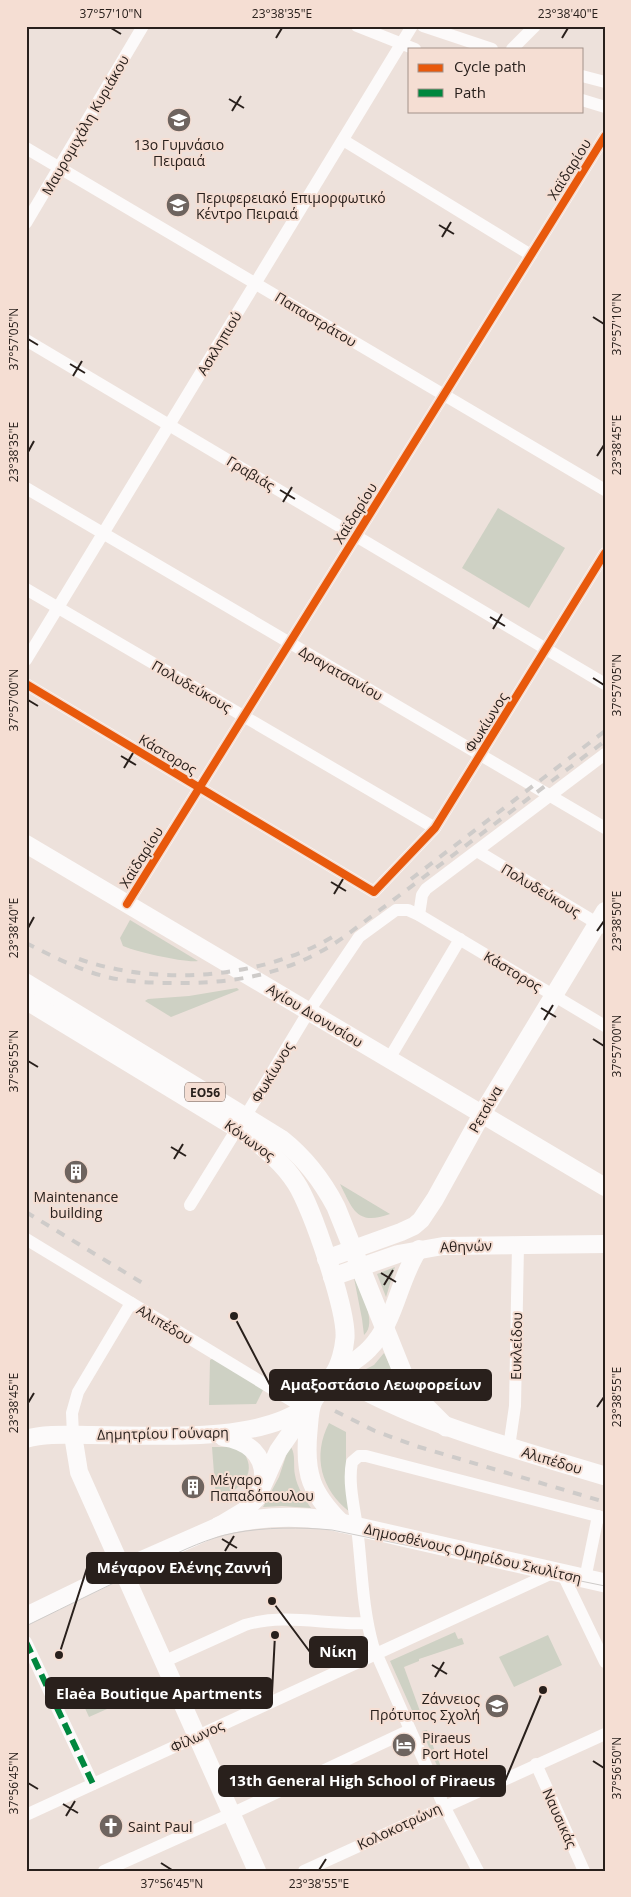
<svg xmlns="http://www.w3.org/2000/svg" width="631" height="1897" font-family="'Open Sans',sans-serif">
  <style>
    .green { fill: #ced1c4 }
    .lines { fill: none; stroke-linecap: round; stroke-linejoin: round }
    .street { stroke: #fcfafa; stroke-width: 12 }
    .secondary { stroke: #fcfafa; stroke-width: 18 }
    .primary { stroke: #fcfafa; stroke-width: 19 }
    .tram { stroke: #cecbc9; stroke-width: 1 }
    .rail { stroke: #cecbc9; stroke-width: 4; stroke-dasharray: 9 9; stroke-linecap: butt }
    .quiet { stroke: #00873e; stroke-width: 6; stroke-dasharray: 12 6; stroke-linecap: butt }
    .cycleway-casing { stroke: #f5ded3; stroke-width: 11 }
    .cycleway { stroke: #e8590c; stroke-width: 8 }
    .ticks { fill: none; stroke: #29201c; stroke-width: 2 }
    .labels { text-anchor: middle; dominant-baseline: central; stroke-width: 4; stroke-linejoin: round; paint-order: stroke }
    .shield { fill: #f5ded3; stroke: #665953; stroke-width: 1 }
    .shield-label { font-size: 12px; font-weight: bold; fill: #29201c }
    .street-label { font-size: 14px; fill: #29201c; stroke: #f5ded3 }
    .poi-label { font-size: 14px; fill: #29201c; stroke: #f5ded3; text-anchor: start }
    .leader { fill: none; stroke: #29201c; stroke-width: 2 }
    .callout-dot { fill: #29201c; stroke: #f5ded3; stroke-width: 2 }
    .callout { fill: #29201c; stroke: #29201c; stroke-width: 2 }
    .callout-label { font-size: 15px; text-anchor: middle; font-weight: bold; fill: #fff }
    .neatline { fill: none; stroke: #29201c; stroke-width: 2 }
    .ticks-label { font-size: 12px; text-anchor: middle; fill: #29201c }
  </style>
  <rect width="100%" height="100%" fill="#ede1db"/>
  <g class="green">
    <polygon points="498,508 565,548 529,608 462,568"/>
    <path d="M 130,920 L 198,961 C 185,963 137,952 123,946 L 120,938 Z"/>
    <polygon points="237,988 239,990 171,1017 145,1001 148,999 189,996"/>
    <path d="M 340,1184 L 390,1214 C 357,1226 353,1210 340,1184 Z"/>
    <polygon points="395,1267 386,1297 377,1274"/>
    <path d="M 354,1278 C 361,1292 378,1323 364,1335 L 362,1319 Z"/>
    <polygon points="384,1353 401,1389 362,1371 374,1365"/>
    <polygon points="214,1358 264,1388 256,1404 209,1405 210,1360"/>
    <path d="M 329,1423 L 346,1432 L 346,1477 L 350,1512 C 321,1490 312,1456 329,1423 Z"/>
    <path d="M 212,1447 L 232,1447 L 244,1453 C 259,1477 236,1491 216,1500 Z"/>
    <path d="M 291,1447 C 296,1455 293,1466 295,1475 C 297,1487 304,1498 311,1508 L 282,1506 L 263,1507 L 279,1477 L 288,1450 Z"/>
    <polygon points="455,1632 458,1639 462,1638 464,1644 419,1659 419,1661 404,1667 421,1714 415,1717 390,1661"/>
    <polygon points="548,1635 562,1665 514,1687 499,1657"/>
    <polygon points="96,1687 107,1709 89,1717 79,1695"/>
    <polygon points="427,1730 447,1783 445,1784 422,1731"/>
  </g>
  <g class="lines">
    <g class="street">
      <polyline points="357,26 415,49"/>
      <polyline points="423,26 492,49"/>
      <polyline points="512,49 535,26"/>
      <polyline points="582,76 605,82"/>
      <polyline points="582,100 605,107"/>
      <polyline points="343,140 531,255"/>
      <polyline points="26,148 605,490"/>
      <polyline points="26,223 143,26"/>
      <polyline points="26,340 605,684"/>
      <polyline points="26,488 605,828"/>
      <polyline points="26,589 435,828"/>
      <polyline points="26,660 412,26"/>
      <polyline points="26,684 374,892 435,828 605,553"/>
      <polyline points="477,851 605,928"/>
      <polyline points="127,904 605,136"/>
      <polyline points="419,915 422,895 426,889 605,754"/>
      <polyline points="389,1059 460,939"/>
      <polyline points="245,1117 309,1011 359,937 396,910 408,910 419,915 605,1026"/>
      <polyline points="190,1205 237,1129"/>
      <polyline points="26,1239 304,1408"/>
      <polyline points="73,1435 72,1413 78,1392 131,1303"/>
      <polyline points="509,1447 515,1406 518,1245"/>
      <polyline points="585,1579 598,1516"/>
      <polyline points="26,1642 93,1784"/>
      <path d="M 163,1662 L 245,1625 C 284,1613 326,1625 367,1623"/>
      <polyline points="536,1764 584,1871"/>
      <polyline points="26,1815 550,1574 559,1573 564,1577 605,1662"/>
      <polyline points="104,1871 231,1814 410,1730"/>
      <polyline points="304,1871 605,1734"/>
      <path d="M 478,1871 L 444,1806 L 373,1646 C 362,1607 362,1567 357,1527 C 354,1507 348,1482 352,1462 L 359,1456 L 366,1456 L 605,1518"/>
    </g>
    <g class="secondary">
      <polyline points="26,844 605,1187"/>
      <polyline points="326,1259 401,1232 414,1226 421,1220 435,1199 482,1114 605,911"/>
      <polyline points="332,1277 398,1254 443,1246 605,1244"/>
      <path d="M 335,1374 C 346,1366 360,1359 369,1349 C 396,1322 398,1280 419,1249"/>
      <polyline points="73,1435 79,1472 257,1871"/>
      <path d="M 223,1437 C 248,1441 266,1455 263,1482"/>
      <path d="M 26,1439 C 46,1433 70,1435 90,1435 C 150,1435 257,1444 306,1407"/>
      <polyline points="26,1616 135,1563 219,1526 244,1511 257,1498 278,1451 312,1402"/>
    </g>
    <g class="primary">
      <path d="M 26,983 L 281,1139 C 305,1158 322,1180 336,1207 L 404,1376 L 420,1401 L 446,1427"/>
      <path d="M 26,1000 L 248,1135 C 266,1149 284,1164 296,1183 C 312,1207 347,1311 345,1338 C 344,1350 340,1365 334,1374 C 328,1384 318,1391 313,1401 C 309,1409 309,1422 308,1431 C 304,1474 311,1493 341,1523"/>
      <path d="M 335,1374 C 418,1424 513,1448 605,1476"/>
      <path d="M 219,1526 C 255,1517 291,1515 328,1520 L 605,1583"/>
    </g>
    <path class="tram" d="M 26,1626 C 71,1604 115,1582 160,1561 C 184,1550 208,1538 234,1533 C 265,1527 301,1527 332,1530 L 605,1586"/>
    <g class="rail">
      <polyline points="411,879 605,731"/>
      <path d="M 26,943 C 52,956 79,970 107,977 C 129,982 152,983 175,983 C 236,984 293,973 344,937 L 605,741"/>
      <path d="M 79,959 C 159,987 266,979 339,933"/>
      <polyline points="26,1212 149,1287"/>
      <polyline points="335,1411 375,1431 416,1446 605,1502"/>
    </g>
    <polyline class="quiet" points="26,1642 93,1784"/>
    <g class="cycleway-casing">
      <g id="cycleway">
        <polyline points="26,684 374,892 435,828 605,553"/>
        <polyline points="127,904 605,136"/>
      </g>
    </g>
    <use href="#cycleway" class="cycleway"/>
  </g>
  <path class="ticks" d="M 111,28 L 121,34M 276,38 L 282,28M 562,38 L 568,28M 229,99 L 244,108M 232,111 L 241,96M 439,225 L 454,234M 442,237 L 451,222M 593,317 L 604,324M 28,339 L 38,345M 70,364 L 85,373M 73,376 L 82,361M 28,452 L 34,441M 597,456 L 604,445M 280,490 L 295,499M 283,502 L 292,487M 490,617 L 505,626M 493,629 L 502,614M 593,678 L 604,685M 28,700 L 38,706M 121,756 L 136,765M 124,768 L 133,753M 331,882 L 346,891M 334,894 L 343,879M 28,928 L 34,917M 597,931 L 604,921M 541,1008 L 556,1017M 544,1020 L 553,1005M 593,1039 L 604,1046M 28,1061 L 38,1067M 171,1147 L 186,1156M 174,1159 L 183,1144M 381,1273 L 396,1282M 384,1285 L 393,1270M 28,1403 L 34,1393M 597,1407 L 604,1397M 222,1539 L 237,1548M 225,1551 L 234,1536M 432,1665 L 447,1674M 435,1677 L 444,1662M 593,1761 L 604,1768M 28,1783 L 38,1789M 63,1804 L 78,1813M 66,1816 L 75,1801M 161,1863 L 172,1870M 319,1870 L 326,1859"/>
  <defs>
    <g id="school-disc" transform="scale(1.25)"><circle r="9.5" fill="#6e645f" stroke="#f5ded3"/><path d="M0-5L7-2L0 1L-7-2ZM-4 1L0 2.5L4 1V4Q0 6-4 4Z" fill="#fff"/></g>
    <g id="building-disc" transform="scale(1.25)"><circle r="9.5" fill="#6e645f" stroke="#f5ded3"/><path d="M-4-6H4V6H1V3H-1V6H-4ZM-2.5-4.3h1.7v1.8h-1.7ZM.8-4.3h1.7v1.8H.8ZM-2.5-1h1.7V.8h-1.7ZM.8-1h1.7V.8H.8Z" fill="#fff"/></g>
    <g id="hotel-disc" transform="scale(1.25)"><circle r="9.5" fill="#6e645f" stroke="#f5ded3"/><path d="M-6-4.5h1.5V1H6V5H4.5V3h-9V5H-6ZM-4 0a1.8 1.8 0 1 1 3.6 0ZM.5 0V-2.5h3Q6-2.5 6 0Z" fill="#fff"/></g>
    <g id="church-disc" transform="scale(1.25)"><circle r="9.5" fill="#6e645f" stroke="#f5ded3"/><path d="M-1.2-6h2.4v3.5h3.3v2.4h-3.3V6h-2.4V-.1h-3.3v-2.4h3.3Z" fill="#fff"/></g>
  </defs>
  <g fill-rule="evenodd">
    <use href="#school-disc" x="179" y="120"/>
    <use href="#school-disc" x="178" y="205"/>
    <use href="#building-disc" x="76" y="1172"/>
    <use href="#building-disc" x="193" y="1487"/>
    <use href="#school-disc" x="497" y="1706"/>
    <use href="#hotel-disc" x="404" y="1745"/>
    <use href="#church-disc" x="111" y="1826"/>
  </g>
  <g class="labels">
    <rect class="shield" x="185" y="1082.5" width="40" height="19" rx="4"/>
    <g class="shield-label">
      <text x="205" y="1092">ΕΟ56</text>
    </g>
    <g class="street-label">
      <text transform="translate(85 125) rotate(-60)">Μαυρομιχάλη Κυριάκου</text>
      <text transform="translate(569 169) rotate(-58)">Χαϊδαρίου</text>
      <text transform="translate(316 319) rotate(31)">Παπαστράτου</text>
      <text transform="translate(219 343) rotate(-59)">Ασκληπιού</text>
      <text transform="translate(251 473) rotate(31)">Γραβιάς</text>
      <text transform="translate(355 513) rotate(-58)">Χαϊδαρίου</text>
      <text transform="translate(341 673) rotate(30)">Δραγατσανίου</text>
      <text transform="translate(192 686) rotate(30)">Πολυδεύκους</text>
      <text transform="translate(486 722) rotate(-58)">Φωκίωνος</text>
      <text transform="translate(168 754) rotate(31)">Κάστορος</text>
      <text transform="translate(141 857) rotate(-58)">Χαϊδαρίου</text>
      <text transform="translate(541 890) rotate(31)">Πολυδεύκους</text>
      <text transform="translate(513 971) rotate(31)">Κάστορος</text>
      <text transform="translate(315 1015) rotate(31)">Αγίου Διονυσίου</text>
      <text transform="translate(272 1072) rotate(-59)">Φωκίωνος</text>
      <text transform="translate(485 1109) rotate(-60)">Ρετσίνα</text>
      <text transform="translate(250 1140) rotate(36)">Κόνωνος</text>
      <text transform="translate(466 1246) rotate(-2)">Αθηνών</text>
      <text transform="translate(165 1324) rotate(31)">Αλιπέδου</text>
      <text transform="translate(516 1346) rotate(-89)">Ευκλείδου</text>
      <text transform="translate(163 1433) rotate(-1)">Δημητρίου Γούναρη</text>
      <text transform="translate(552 1460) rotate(17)">Αλιπέδου</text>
      <text transform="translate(473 1553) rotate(13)">Δημοσθένους Ομηρίδου Σκυλίτση</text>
      <text transform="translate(197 1736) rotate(-25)">Φίλωνος</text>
      <text transform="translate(560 1818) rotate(66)">Ναυσικάς</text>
      <text transform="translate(399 1826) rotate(-25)">Κολοκοτρώνη</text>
    </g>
    <g class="poi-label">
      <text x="179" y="144" text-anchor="middle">13ο Γυμνάσιο<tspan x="179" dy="16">Πειραιά</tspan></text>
      <text x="196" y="197">Περιφερειακό Επιμορφωτικό<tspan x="196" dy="16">Κέντρο Πειραιά</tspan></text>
      <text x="76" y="1196" text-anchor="middle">Maintenance<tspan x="76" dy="16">building</tspan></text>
      <text x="210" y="1479">Μέγαρο<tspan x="210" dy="16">Παπαδόπουλου</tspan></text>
      <text x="480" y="1698" text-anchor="end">Ζάννειος<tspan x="480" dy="16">Πρότυπος Σχολή</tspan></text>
      <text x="422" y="1737">Piraeus<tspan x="422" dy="16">Port Hotel</tspan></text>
      <text x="128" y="1826">Saint Paul</text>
    </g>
  </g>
  <path class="leader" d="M234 1316L270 1385M59 1655L87 1568M272 1601L310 1652M275 1635L272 1693M543 1690L505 1781"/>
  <g class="callout-dot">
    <circle cx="234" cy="1316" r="5"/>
    <circle cx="59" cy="1655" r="5"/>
    <circle cx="272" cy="1601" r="5"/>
    <circle cx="275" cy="1635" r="5"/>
    <circle cx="543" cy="1690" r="5"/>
  </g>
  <g class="callout">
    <rect x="270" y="1370" width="221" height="30" rx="5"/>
    <rect x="87" y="1553" width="194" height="30" rx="5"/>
    <rect x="310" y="1637" width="57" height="30" rx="5"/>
    <rect x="46" y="1678" width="226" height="30" rx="5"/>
    <rect x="219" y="1766" width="286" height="30" rx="5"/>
  </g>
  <g class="callout-label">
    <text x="381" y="1390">Αμαξοστάσιο Λεωφορείων</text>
    <text x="184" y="1573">Μέγαρον Ελένης Ζαννή</text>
    <text x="338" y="1657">Νίκη</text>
    <text x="159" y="1699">Elaėa Boutique Apartments</text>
    <text x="362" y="1786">13th General High School of Piraeus</text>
  </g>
  <rect width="631" height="1897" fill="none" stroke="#f5ded3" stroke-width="55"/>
  <rect x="408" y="48" width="175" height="65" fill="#f5ded3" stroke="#a3928a"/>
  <rect x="418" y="64" width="25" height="8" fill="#e8590c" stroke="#a3928a"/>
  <text x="454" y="72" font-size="15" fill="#29201c">Cycle path</text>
  <rect x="418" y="89" width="25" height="8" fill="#00873e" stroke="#a3928a"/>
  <text x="454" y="98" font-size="15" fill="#29201c">Path</text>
  <rect x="28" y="28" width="576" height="1842" class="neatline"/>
  <g class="ticks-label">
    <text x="111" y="18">37°57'10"N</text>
    <text x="282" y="18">23°38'35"E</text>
    <text x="568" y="18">23°38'40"E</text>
    <text transform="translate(617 324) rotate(-90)" y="4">37°57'10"N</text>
    <text transform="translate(14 339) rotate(-90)" y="4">37°57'05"N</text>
    <text transform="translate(617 445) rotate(-90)" y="4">23°38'45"E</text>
    <text transform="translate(14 452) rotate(-90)" y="4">23°38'35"E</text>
    <text transform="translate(617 685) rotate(-90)" y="4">37°57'05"N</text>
    <text transform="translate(14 700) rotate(-90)" y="4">37°57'00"N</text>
    <text transform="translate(617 921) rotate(-90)" y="4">23°38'50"E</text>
    <text transform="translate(14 928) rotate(-90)" y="4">23°38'40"E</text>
    <text transform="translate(617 1046) rotate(-90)" y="4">37°57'00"N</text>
    <text transform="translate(14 1061) rotate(-90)" y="4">37°56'55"N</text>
    <text transform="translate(617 1397) rotate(-90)" y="4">23°38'55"E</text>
    <text transform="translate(14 1403) rotate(-90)" y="4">23°38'45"E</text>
    <text transform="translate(617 1768) rotate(-90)" y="4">37°56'50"N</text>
    <text transform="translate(14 1783) rotate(-90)" y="4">37°56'45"N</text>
    <text x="172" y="1888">37°56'45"N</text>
    <text x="319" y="1888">23°38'55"E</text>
  </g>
</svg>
